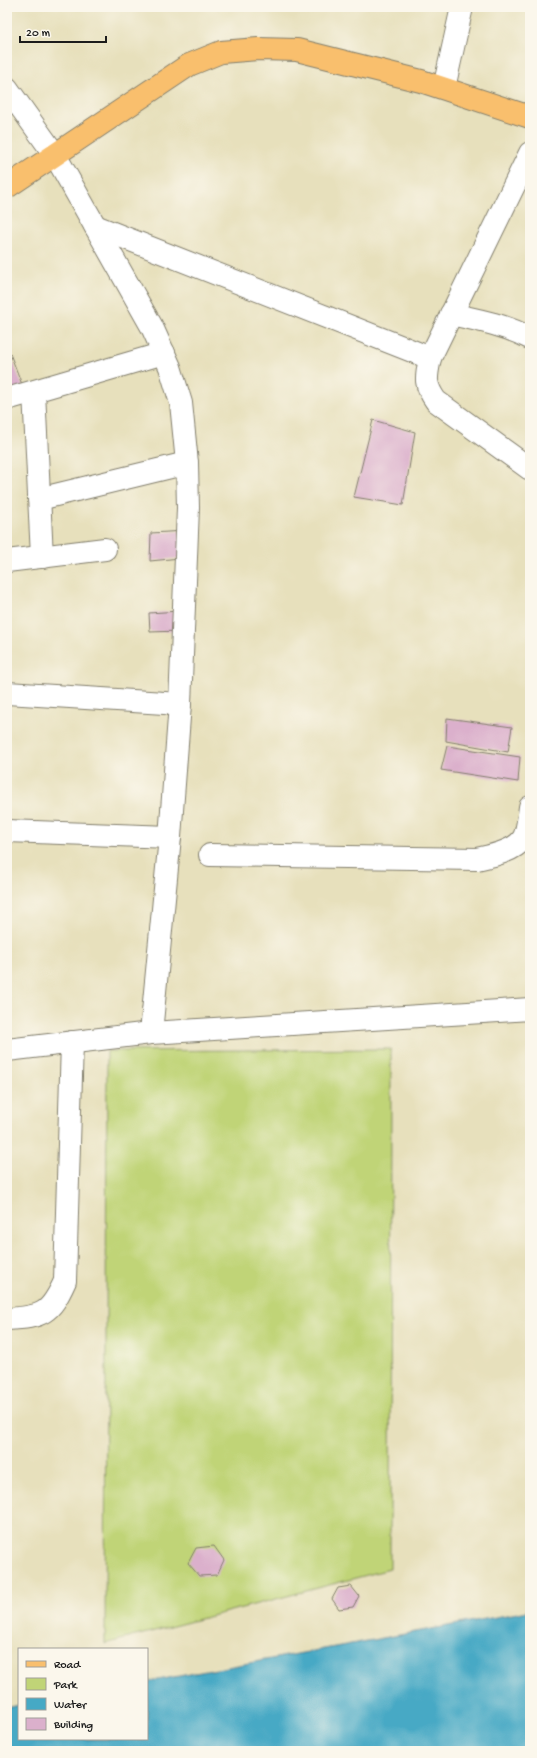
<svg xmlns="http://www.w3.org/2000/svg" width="537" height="1758" font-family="'Gochi Hand',sans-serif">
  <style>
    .green { fill: #c0d477; stroke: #6e784a }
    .water { fill: #46a9c5; stroke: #316270 }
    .building { fill: #dbb0cc }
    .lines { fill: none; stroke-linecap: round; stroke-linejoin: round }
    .street-casing { stroke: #827e6c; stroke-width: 24 }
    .primary-casing { stroke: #827e6c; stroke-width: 24 }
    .street { stroke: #fff; stroke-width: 22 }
    .primary { stroke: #f9bf6d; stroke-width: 22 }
  </style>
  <rect width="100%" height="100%" fill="#fbf7ec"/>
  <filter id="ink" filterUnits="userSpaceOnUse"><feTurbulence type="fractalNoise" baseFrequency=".025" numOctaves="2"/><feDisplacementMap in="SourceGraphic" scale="8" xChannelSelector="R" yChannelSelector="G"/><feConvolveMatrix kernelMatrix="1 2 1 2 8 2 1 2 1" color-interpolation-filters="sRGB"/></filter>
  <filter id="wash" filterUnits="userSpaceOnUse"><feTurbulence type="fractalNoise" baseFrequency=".012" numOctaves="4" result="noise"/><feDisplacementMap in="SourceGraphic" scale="16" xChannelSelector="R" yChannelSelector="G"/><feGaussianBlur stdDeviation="0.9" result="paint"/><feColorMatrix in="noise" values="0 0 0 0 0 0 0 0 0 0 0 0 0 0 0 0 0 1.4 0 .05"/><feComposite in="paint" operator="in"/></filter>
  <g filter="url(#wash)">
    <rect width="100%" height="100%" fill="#e7e0bc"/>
    <polygon class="green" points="391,1049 390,1569 105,1644 107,1051"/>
    <polygon class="water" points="528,1611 530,1612 530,1751 7,1751 7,1708 19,1705 19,1739 147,1739 147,1682"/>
    <g id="blocks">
      <g class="building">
        <polygon points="7,346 23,387 7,391"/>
        <polygon points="373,420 415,432 403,505 354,497"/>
        <polygon points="185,531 180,558 150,561 151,533"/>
        <polygon points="179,611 179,631 150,632 149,613"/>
        <polygon points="447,718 512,727 508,752 446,741"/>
        <polygon points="447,746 520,757 518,782 441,770"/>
        <polygon points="214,1546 224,1560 217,1575 199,1576 188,1563 196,1548"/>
        <polygon points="351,1586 359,1596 353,1607 339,1609 332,1599 338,1588"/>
      </g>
    </g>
  </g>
  <g filter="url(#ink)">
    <use href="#blocks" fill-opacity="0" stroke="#827e6c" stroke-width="1"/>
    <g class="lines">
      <g class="street-casing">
        <g id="street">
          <polyline points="7,88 55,155 152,327 170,367 181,403 187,463 188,508 180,704 170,837 151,1033"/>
          <polyline points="444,88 462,7"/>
          <path d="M 530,153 L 430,358 C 426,378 424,384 436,401 L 530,469"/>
          <polyline points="95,226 430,358"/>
          <path d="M 451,314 C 479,320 505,325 530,338"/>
          <polyline points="34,392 42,557"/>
          <polyline points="7,399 164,353"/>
          <polyline points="39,499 187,463"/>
          <polyline points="7,561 105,549"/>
          <polyline points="7,693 180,704"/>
          <polyline points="7,831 170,837"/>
          <path d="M 210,855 L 477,859 C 490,856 513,852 522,840 C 527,834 529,815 530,807"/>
          <polyline points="7,1050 151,1033 530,1009"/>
          <path d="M 7,1319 C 43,1317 50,1314 65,1281 L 72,1042"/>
        </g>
      </g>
      <g class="primary-casing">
        <polyline id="primary" points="7,187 189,65 221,52 258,49 297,50 421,81 530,117"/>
      </g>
      <use href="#street" class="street"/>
      <use href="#primary" class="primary"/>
    </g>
  </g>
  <rect width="537" height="1758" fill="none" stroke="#fbf7ec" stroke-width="24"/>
  <rect x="18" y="1648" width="130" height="92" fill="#fbf7ec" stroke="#a29f99"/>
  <rect x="26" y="1661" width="20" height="6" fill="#f9bf6d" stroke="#a29f99"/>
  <text x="54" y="1668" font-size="12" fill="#1c1c1c">Road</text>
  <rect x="26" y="1678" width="20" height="12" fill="#c0d477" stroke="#a29f99"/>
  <text x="54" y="1688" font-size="12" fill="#1c1c1c">Park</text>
  <rect x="26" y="1698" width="20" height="12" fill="#46a9c5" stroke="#a29f99"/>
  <text x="54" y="1708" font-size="12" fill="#1c1c1c">Water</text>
  <rect x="26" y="1718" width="20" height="12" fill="#dbb0cc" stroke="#a29f99"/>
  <text x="54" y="1728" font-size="12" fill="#1c1c1c">Building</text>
  <path d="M20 36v6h86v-6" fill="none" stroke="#1c1c1c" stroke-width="2"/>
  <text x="26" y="36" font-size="12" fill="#1c1c1c" stroke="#fbf7ec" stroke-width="3" paint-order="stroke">20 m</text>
</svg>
